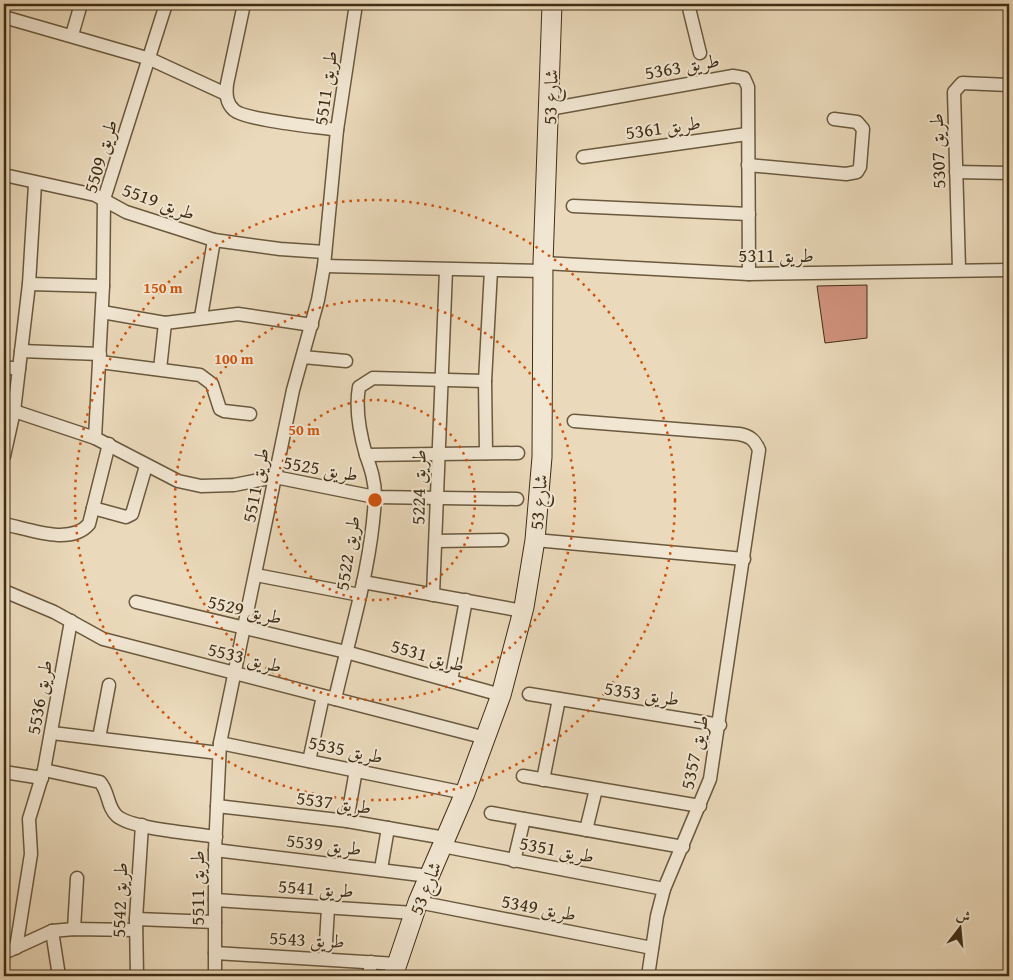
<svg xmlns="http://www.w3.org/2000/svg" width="1013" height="980" font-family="'Gentium Book Plus',Amiri,serif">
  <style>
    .building { fill: #d2927e; stroke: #402e15 }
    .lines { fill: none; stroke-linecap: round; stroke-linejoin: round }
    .street-casing { stroke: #6a593e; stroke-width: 15 }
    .secondary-casing { stroke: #402e15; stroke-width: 21 }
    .street { stroke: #f1e6d2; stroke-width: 12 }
    .secondary { stroke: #f1e6d2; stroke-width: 19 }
    .ring { fill: none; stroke: #cf530d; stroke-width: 2.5; stroke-dasharray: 2.5 5 }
    .labels { text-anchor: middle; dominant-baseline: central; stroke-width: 4; stroke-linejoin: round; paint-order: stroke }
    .street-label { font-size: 19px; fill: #402e15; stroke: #f1e6d2 }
    .centre { fill: #cf530d; stroke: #f1e6d2; stroke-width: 2.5 }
    .ring-label { font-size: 15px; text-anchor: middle; font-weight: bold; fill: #cf530d; stroke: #f1e6d2; stroke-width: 4; stroke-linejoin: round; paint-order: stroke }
  </style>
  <rect width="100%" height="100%" fill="#ead9ba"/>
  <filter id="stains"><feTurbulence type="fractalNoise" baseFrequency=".004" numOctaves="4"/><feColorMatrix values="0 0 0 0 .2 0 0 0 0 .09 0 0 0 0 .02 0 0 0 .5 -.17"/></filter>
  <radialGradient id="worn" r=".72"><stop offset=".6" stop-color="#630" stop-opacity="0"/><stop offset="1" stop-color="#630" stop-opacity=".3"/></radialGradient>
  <polygon class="building" points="867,285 867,338 825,343 817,286"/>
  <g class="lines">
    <g class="street-casing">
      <g id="street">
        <path d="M 244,4 L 227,84 C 226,94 226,103 234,110 C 244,120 319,127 337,130"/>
        <polyline points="688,4 700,53"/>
        <polyline points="4,17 150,59 226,94"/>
        <polyline points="72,35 81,4"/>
        <polyline points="549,109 733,76 744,78 748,87 749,274"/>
        <polyline points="583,157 747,134"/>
        <polyline points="748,165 846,174 857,172 860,167 863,129 857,122 834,119"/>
        <polyline points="956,172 1009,173"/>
        <polyline points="4,175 95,195 126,212 214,240 280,249 325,252"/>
        <polyline points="573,206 749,214"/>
        <polyline points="543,263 749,274 1009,270"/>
        <polyline points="324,266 543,271"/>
        <polyline points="959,269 954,92 962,83 1009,85"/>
        <polyline points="29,284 103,286"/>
        <polyline points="102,312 165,323 238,314 312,325"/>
        <polyline points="201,317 214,240"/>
        <polyline points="21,351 100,354"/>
        <polyline points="303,357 346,361"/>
        <polyline points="100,362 200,375 212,384 220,409 224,411 250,414"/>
        <polyline points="4,367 19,369"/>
        <polyline points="160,369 165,323"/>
        <polyline points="14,411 95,438 178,481 201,486 234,485 275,477 375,497 517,499"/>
        <path d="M 574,421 L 739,434 C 750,436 755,440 759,450 L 710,779 L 664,889 L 657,916 L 648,976"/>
        <polyline points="95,438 103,286 104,199 166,4"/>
        <polyline points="486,453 485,381 491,270"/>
        <polyline points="366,455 518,453"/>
        <polyline points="4,456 14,411 29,284 35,184"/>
        <polyline points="93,508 126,517 132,514 146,466"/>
        <path d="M 4,524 C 29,529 70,546 89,524 L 109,444"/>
        <polyline points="535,540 744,559"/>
        <polyline points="436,541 502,540"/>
        <polyline points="256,575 360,595"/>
        <polyline points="363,582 523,611"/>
        <polyline points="4,591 54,612 103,639 486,738"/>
        <polyline points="433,595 446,270"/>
        <polyline points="136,602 346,652 501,695"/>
        <polyline points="451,681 466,600"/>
        <polyline points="529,694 720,725"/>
        <path d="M 335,699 C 350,633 372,565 375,496 C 375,481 371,469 366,455 C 360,434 355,409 359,387 L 373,378 L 485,381"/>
        <polyline points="52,733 219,753"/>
        <polyline points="99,738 109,685"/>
        <polyline points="220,743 465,793"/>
        <polyline points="309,761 323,696"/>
        <path d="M 44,770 L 100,782 C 109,792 107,807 117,816 C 132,829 194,833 216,837"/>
        <polyline points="4,772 42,778"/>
        <polyline points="523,776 700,806"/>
        <polyline points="543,780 559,699"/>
        <polyline points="217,806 347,821 445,838"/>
        <polyline points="491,813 683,847"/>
        <polyline points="347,821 356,770"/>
        <polyline points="586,830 596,789"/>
        <polyline points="442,846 664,889"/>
        <polyline points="215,850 429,876"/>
        <polyline points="514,861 524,819"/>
        <polyline points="381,869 388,828"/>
        <polyline points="215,900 414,913"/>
        <polyline points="418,902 652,948"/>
        <polyline points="136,919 215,922"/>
        <polyline points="74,929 77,878"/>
        <polyline points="52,931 59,976"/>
        <polyline points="16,948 31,854 29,819 44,770 71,621"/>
        <polyline points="4,953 52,931 74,929 136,930"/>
        <polyline points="215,953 397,964"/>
        <polyline points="325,959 328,908"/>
        <polyline points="137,976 136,919 142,825"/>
        <polyline points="215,976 215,850 220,743 293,390 318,300 324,266 337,130 356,4"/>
        <polyline points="369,976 371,962"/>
      </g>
    </g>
    <g class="secondary-casing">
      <polyline id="secondary" points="393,976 418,902 465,793 501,695 524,607 535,540 542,457 543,263 552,4"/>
    </g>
    <use href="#street" class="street"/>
    <use href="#secondary" class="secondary"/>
  </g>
  <g class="ring">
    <circle cx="375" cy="500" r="100"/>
    <circle cx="375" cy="500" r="200"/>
    <circle cx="375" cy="500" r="300"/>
  </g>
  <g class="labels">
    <g class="street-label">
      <text transform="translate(682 66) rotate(-10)">طريق 5363</text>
      <text transform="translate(325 88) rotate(-82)">طريق 5511</text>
      <text transform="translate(550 97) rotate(-88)">شارع 53</text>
      <text transform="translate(663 127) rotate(-8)">طريق 5361</text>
      <text transform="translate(937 151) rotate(-92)">طريق 5307</text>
      <text transform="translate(100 156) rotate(-73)">طريق 5509</text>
      <text transform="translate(159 201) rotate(20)">طريق 5519</text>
      <text x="776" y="255">طريق 5311</text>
      <text transform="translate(321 468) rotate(10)">طريق 5525</text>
      <text transform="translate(255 485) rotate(-79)">طريق 5511</text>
      <text transform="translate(418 487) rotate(-89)">طريق 5224</text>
      <text transform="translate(538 502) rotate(-85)">شارع 53</text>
      <text transform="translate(347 553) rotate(-81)">طريق 5522</text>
      <text transform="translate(245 609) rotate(13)">طريق 5529</text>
      <text transform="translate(428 655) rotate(16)">طريق 5531</text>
      <text transform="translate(245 657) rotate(14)">طريق 5533</text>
      <text transform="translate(642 693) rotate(9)">طريق 5353</text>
      <text transform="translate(39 697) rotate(-80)">طريق 5536</text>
      <text transform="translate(346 749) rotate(12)">طريق 5535</text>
      <text transform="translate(694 752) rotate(-78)">طريق 5357</text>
      <text transform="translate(334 802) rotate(8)">طريق 5537</text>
      <text transform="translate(324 844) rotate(7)">طريق 5539</text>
      <text transform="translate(557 849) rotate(11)">طريق 5351</text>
      <text transform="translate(197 888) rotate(-90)">طريق 5511</text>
      <text transform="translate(316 888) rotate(4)">طريق 5541</text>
      <text transform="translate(425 888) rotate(-68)">شارع 53</text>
      <text transform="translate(119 900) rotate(-88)">طريق 5542</text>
      <text transform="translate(539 907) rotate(11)">طريق 5349</text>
      <text transform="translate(307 939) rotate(3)">طريق 5543</text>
    </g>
  </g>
  <circle cx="375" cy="500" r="8" class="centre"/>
  <g class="ring-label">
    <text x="163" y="293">150 m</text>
    <text x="234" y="364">100 m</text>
    <text x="304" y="435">50 m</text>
  </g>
  <rect width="1013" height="980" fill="none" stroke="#ead9ba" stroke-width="20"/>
  <rect x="5" y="5" width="1003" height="970" fill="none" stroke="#402e15" stroke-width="2.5"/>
  <rect x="10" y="10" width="993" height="960" fill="none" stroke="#402e15"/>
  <g transform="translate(960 928) rotate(16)" stroke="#f1e6d2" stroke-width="4" paint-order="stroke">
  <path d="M0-4L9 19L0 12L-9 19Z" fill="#402e15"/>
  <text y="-8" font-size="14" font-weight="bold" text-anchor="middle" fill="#402e15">ش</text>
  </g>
  <rect width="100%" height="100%" filter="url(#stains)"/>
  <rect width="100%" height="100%" fill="url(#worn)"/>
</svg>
